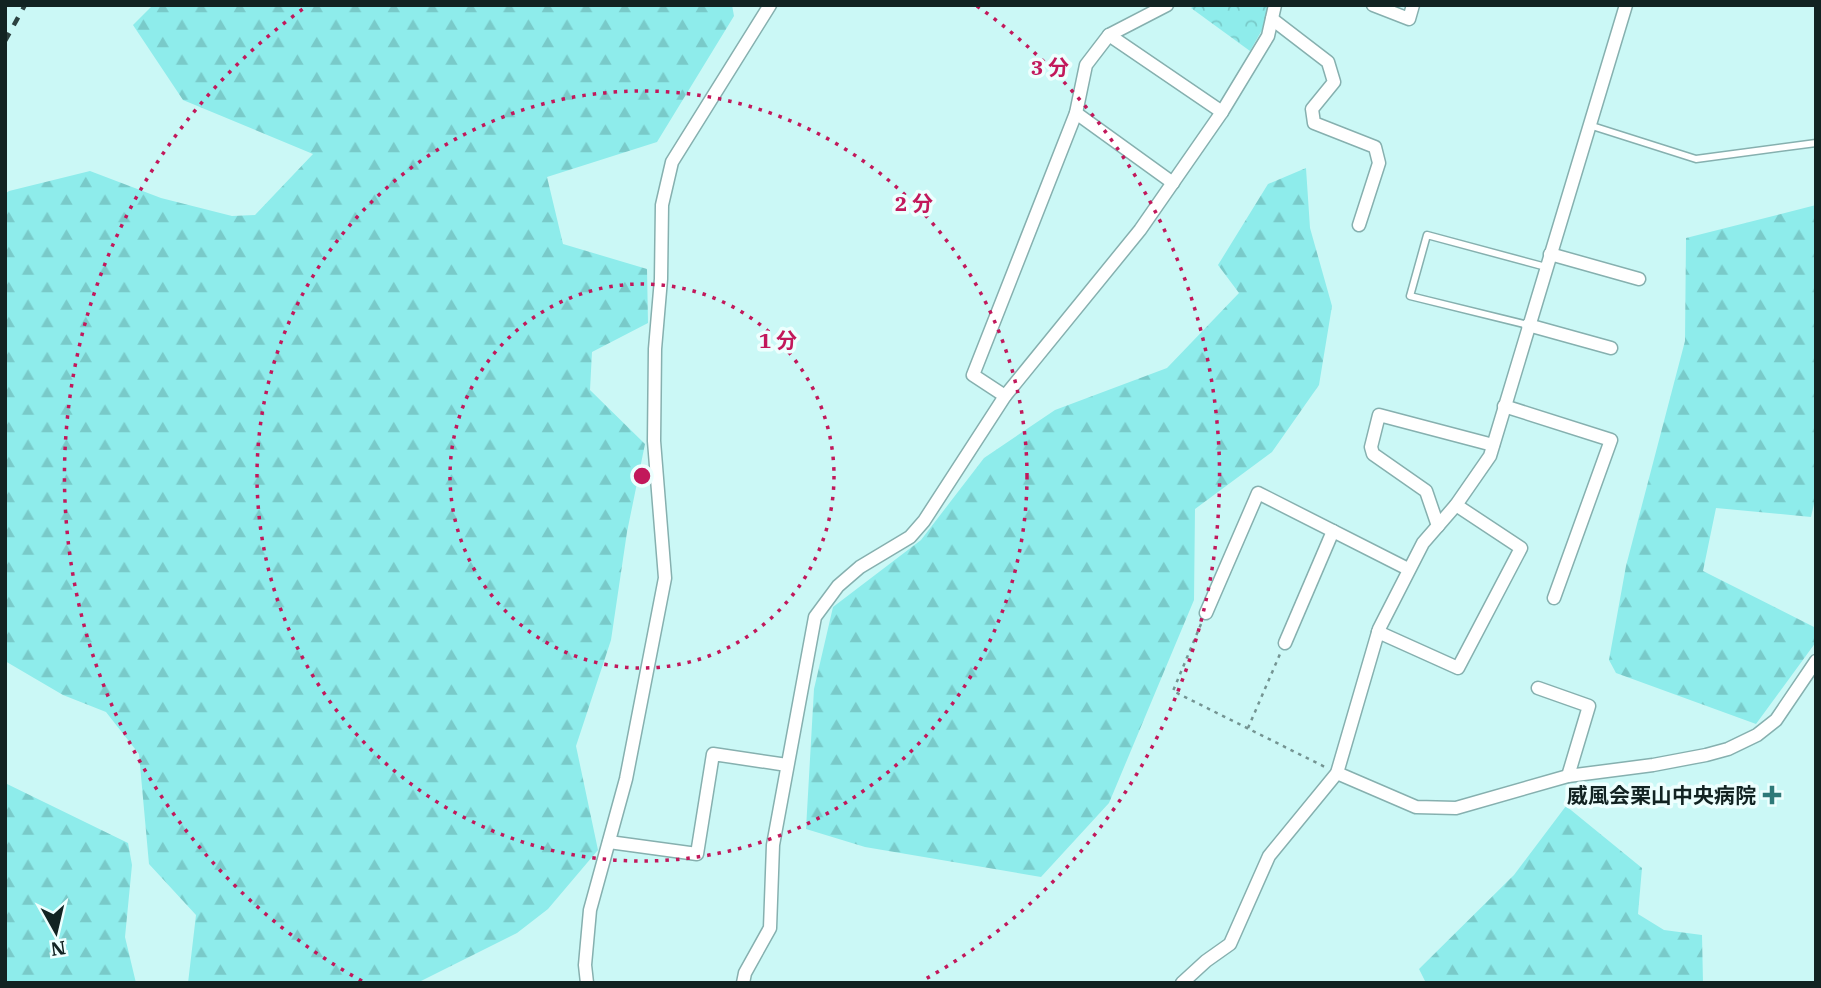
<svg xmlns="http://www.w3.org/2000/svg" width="1821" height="988" font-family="'IBM Plex Serif','Noto Sans JP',serif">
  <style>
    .forest { fill: url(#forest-firs) }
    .park { fill: url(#park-crowns) }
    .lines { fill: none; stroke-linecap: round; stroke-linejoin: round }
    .lane-casing { stroke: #86b0af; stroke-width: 9 }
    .street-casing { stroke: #86b0af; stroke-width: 15 }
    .path { stroke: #749492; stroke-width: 2.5; stroke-dasharray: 3.5 5; stroke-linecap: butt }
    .lane { stroke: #fff; stroke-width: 6 }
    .street { stroke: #fff; stroke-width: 12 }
    .rail { stroke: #2c4140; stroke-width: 4.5; stroke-dasharray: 9 9; stroke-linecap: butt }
    .ring { fill: none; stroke: #c2185b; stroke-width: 3.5; stroke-dasharray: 3.5 7 }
    .poi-dot { fill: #2f7978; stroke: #edfffe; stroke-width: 2.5 }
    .labels { text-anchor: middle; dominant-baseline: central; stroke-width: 7; stroke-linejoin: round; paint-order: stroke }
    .poi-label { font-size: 21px; font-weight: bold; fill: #122322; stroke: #edfffe; text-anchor: end }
    .centre { fill: #c2185b; stroke: #edfffe; stroke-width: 3.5 }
    .ring-label { font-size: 21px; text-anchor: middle; font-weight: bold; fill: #c2185b; stroke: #edfffe; stroke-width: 7; stroke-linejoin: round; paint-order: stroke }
  </style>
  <defs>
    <pattern id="forest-firs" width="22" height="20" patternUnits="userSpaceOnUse" patternTransform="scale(1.75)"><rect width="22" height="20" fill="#8eeceb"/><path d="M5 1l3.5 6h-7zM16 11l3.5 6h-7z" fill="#79cac9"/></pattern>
    <pattern id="park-crowns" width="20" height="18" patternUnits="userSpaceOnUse" patternTransform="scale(1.75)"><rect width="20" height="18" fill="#8eeceb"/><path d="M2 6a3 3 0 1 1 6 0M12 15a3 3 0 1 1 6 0" fill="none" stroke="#79cac9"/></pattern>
  </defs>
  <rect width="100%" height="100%" fill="#cbf8f6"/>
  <g class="forest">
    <polygon points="153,5 732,5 734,16 657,142 547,177 563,244 647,269 648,323 592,352 590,390 645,444 627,532 611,640 576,746 598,850 548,909 517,933 417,983 188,983 196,915 149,864 139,754 106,712 63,695 5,661 5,194 9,191 90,171 161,198 232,216 255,215 313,154 183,100 133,25"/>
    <polygon points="1306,168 1310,228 1332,306 1319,385 1272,452 1195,509 1194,600 1109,803 1041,877 865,847 806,829 814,689 833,607 921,540 984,458 1055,410 1167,368 1239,293 1218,265 1268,184"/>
    <polygon points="1816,205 1816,495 1811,517 1716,508 1703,571 1816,628 1816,642 1756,724 1616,673 1609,660 1626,566 1685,341 1686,238"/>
    <polygon points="5,783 128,843 132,865 125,937 136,983 5,983"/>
    <polygon points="1566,806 1642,868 1638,914 1664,930 1702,935 1703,983 1426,983 1419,969 1514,875"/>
  </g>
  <polygon class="park" points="1195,5 1268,5 1262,30 1250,51 1191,8"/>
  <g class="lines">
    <g class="lane-casing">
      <g id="lane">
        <polyline points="1589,125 1696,159 1816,143"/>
        <polyline points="1528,325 1410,296 1427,235 1546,267"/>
      </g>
    </g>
    <g class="street-casing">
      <g id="street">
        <polyline points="1373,5 1409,19 1413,5"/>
        <polyline points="1272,19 1328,62 1334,82 1312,109 1314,123 1375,147 1379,163 1359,225"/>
        <polyline points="1109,35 1222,112"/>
        <polyline points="1076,113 1173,183"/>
        <polyline points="1550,254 1639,279"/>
        <polyline points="1528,325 1611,348"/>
        <polyline points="1005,396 973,375 1076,113 1086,65 1109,35 1167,5"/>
        <polyline points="1504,406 1611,440 1554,598"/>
        <polyline points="1438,526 1426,491 1373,454 1371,447 1379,415 1493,445"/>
        <polyline points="1206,613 1258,493 1408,569"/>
        <polyline points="1378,632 1458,668 1521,548 1456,505"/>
        <polyline points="1285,643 1333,531"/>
        <polyline points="1538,688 1589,706 1568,776"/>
        <polyline points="1337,773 1416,807 1456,808 1568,776 1653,765 1706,755 1728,749 1757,735 1776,720 1816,661"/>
        <polyline points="609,842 697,854 713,754 787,765"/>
        <polyline points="587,983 585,965 590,910 626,779 665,578 654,441 655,349 661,279 662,205 672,162 770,5"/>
        <polyline points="743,983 745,973 770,928 773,845 815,617 838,586 860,567 910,537 924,521 1005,396 1140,230 1222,112 1268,36 1275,5"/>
        <polyline points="1182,983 1206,961 1230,944 1269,856 1337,773 1379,629 1423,543 1456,505 1490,456 1626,5"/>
      </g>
    </g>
    <g class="path">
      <polyline points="1201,624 1173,691 1325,767"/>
      <polyline points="1248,728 1280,654"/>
    </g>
    <use href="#lane" class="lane"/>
    <use href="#street" class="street"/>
    <polyline class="rail" points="5,41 25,5"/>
  </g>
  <g class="ring">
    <circle cx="642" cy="476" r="192"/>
    <circle cx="642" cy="476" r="385"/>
    <path d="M362 981A577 577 0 0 1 307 6M977 6A577 577 0 0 1 922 981"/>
  </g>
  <path class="poi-dot" d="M1768.5 784.5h7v7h7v7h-7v7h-7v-7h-7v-7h7z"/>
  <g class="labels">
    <g class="poi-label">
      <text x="1756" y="795">威風会栗山中央病院</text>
    </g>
  </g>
  <circle cx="642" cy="476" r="10" class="centre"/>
  <g class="ring-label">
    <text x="1050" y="75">3 分</text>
    <text x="914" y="211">2 分</text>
    <text x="778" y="348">1 分</text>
  </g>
  <rect width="1821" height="988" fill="none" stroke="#122322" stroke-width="14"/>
  <g transform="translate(56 932) rotate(172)" stroke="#edfffe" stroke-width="5" paint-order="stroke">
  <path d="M0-5L12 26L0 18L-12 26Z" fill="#122322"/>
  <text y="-10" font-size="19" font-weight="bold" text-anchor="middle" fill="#122322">N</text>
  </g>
</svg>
